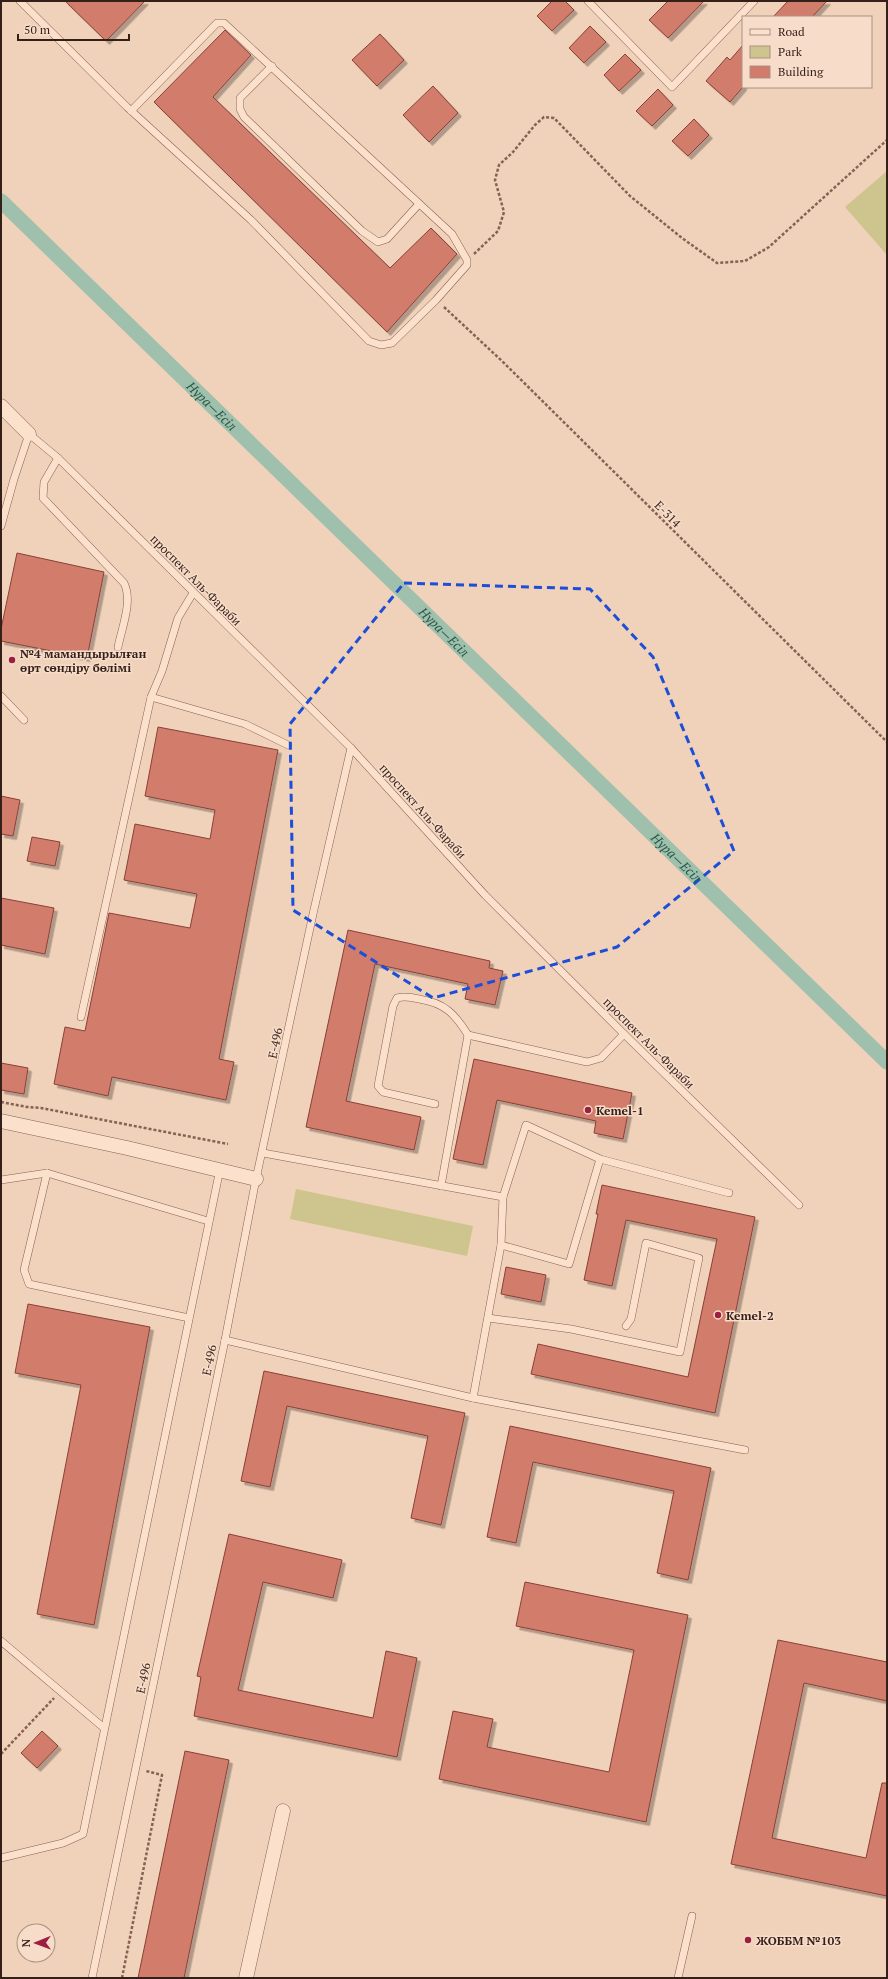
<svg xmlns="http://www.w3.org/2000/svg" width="888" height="1979" font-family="'PT Serif',serif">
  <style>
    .green { fill: #cec48d }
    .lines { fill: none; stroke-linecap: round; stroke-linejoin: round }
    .canal { stroke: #9ec0ad; stroke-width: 15 }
    .building { fill: #d27b6c; stroke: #884137; filter: url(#shadow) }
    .lane-casing { stroke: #876153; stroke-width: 8 }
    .street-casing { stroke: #876153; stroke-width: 15 }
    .path { stroke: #876153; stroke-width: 2.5; stroke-dasharray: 3 2; stroke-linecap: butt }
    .lane { stroke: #fbe0cc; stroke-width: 7 }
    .street { stroke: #fbe0cc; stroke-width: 14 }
    .marked { fill: none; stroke: #1d4ed8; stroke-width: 3; stroke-dasharray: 8 5; stroke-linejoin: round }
    .poi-dot { fill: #9a1f41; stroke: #f7ddc9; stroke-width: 1.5 }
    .labels { text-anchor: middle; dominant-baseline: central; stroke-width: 3; stroke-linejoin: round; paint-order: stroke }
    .street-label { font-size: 12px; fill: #351f19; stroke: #f7ddc9 }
    .poi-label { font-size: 12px; font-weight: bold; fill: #351f19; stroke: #f7ddc9; text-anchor: start }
    .water-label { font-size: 13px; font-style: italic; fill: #275646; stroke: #f7ddc9 }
  </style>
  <defs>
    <filter id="shadow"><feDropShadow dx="3.5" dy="3.5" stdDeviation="0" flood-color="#0004"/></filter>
  </defs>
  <rect width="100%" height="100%" fill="#f0d1b9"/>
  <g class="green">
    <polygon points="887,171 887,255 845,207"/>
    <polygon points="296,1189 473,1226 467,1256 290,1219"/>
  </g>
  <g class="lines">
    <path class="canal" id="s1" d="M 1,201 L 887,1062"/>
  </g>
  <g class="building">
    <polygon points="65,1 145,1 106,41"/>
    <polygon points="552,1 565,1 574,10 552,31 537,16"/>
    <polygon points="668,1 704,1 668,38 649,20"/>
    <polygon points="788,1 827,1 812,17 773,17"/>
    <polygon points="590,26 606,42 584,63 569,48"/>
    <polygon points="225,30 251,55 213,97 390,268 431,228 457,254 387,332 154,102"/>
    <polygon points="380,34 404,60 377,86 352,60"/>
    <polygon points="743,45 743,87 730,102 706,81 727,57 730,60"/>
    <polygon points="625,54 641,70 619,91 604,75"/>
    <polygon points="433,86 458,113 429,142 403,115"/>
    <polygon points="658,89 673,105 652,126 636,111"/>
    <polygon points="694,119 709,135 688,156 672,141"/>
    <polygon points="17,553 104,572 87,658 1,641 1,629"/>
    <polygon points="158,727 278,750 219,1059 234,1062 226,1100 112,1077 108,1096 54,1084 65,1027 85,1031 109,913 190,928 197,894 124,880 135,824 210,839 215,810 145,796"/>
    <polygon points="1,796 20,800 13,836 1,834"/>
    <polygon points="32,837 60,842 55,866 27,861"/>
    <polygon points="1,898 54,908 45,954 1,945"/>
    <polygon points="348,930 490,961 489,968 503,971 495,1005 465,999 468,984 375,964 346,1101 421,1117 414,1150 306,1127"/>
    <polygon points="474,1059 632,1093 623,1139 594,1133 596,1121 497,1100 483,1165 453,1159"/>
    <polygon points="1,1063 28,1068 24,1094 1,1090"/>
    <polygon points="602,1185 755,1217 715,1413 531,1374 538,1344 688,1377 717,1239 626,1220 612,1286 584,1280 598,1214 596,1214"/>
    <polygon points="506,1267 546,1275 541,1302 501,1294"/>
    <polygon points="28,1304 150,1327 94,1625 37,1614 81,1385 15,1373"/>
    <polygon points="264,1371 465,1413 441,1525 411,1518 428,1436 287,1406 270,1487 241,1481"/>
    <polygon points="510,1426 711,1468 688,1580 657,1573 674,1491 533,1462 516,1543 487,1537"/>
    <polygon points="229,1534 342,1560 333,1598 263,1582 238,1690 373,1718 386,1651 417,1658 397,1757 194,1716 201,1677 197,1676"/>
    <polygon points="525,1582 688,1615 646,1822 439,1779 453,1711 493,1719 487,1747 609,1772 634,1650 516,1626"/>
    <polygon points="778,1640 887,1662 887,1701 804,1683 772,1838 866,1858 882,1783 887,1783 887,1896 731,1864"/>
    <polygon points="42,1731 58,1746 37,1768 21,1753"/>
    <polygon points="185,1751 229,1760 184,1978 138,1978"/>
  </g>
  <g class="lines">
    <g class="lane-casing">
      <g id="lane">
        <polyline points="20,1 127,107 251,220 369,341 381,345 392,343 436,300 467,265 467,260 452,234 224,23 217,23 131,111"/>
        <polyline points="588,1 672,87 754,1"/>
        <polyline points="272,66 240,98 240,109 244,117 362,231 378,242 387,239 419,204"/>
        <path d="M 58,458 L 44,482 L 43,498 L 124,583 C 133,601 122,627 118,647"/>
        <polyline points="1,526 14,479 29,434 58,458 351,748 485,895 624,1034 799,1205"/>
        <polyline points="1,696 24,720"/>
        <polyline points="151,697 245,724 288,745"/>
        <polyline points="81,1017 151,697 162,671 178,618 193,593"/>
        <polyline points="468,1035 587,1062 601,1058 624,1034"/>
        <path d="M 435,1104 L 383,1092 L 378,1086 L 393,1006 L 397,998 C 405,996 411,997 419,999 C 445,1003 455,1014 468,1035 L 441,1186"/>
        <polyline points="263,1153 503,1197 526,1125 600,1159 729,1193"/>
        <polyline points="47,1173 24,1270 29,1284 189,1318"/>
        <polyline points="1,1180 47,1173 208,1221"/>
        <polyline points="501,1245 569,1264 600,1159"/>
        <polyline points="488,1318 571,1329 680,1352 699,1258 646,1243 631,1319 626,1326"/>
        <polyline points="225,1340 473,1398 745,1450"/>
        <polyline points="473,1398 501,1245 503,1197"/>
        <polyline points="1,1641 104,1728"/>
        <polyline points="1,1858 63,1843 83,1834 220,1169"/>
        <polyline points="92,1978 225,1340 256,1179 313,914 351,748"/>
        <polyline points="678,1978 692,1916"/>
      </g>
    </g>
    <g class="street-casing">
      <g id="street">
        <polyline points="1,406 29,434"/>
        <polyline points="1,1121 127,1148 256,1179"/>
        <polyline points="246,1978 283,1811"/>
      </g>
    </g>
    <g class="path">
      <polyline points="474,254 498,231 504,212 495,180 499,165 513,152 535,125 544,117 554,118 630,196 682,238 717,263 745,261 769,247 887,140"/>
      <polyline points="444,307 502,361 887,742"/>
      <polyline points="1,1102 27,1107 41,1108 228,1144"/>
      <polyline points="1,1754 54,1698"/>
      <polyline points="122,1978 162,1775 146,1771"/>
    </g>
    <use href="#lane" class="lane"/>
    <use href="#street" class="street"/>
  </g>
  <path class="marked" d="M 404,583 L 590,589 L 653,657 L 734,851 L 617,947 L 433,998 L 293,910 L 290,724 Z"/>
  <g class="poi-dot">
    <circle cx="12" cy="660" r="4"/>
    <circle cx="588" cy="1110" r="4"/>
    <circle cx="718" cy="1315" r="4"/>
    <circle cx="748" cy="1940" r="4"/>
  </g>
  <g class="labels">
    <g class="street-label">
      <text transform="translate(668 514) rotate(45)">E-314</text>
      <text transform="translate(196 580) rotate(45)">проспект Аль-Фараби</text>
      <text transform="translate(423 811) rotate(48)">проспект Аль-Фараби</text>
      <text transform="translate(275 1043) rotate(-78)">E-496</text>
      <text transform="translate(649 1043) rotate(45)">проспект Аль-Фараби</text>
      <text transform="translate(209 1360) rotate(-78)">E-496</text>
      <text transform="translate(143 1678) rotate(-78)">E-496</text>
    </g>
    <g class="poi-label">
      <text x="20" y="653">№4 мамандырылған<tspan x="20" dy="14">өрт сөндіру бөлімі</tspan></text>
      <text x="596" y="1110">Kemel-1</text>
      <text x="726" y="1315">Kemel-2</text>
      <text x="756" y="1940">ЖОББМ №103</text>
    </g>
    <g class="water-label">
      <text stroke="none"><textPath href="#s1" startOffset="294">Нура—Есіл</textPath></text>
      <text stroke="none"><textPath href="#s1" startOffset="618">Нура—Есіл</textPath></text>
      <text stroke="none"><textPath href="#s1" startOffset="942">Нура—Есіл</textPath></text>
    </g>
  </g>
  <rect width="888" height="1979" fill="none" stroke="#351f19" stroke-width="4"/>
  <rect x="742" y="16" width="130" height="72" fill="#f7ddc9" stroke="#a99183"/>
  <rect x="750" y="29" width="20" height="6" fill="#fbe0cc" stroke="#a99183"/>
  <text x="778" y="36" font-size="12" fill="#351f19">Road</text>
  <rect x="750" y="46" width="20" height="12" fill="#cec48d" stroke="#a99183"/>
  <text x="778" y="56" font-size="12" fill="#351f19">Park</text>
  <rect x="750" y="66" width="20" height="12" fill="#d27b6c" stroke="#a99183"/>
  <text x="778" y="76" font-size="12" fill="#351f19">Building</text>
  <g transform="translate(36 1943) rotate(269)"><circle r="19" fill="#f7ddc9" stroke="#a99183"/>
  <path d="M0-3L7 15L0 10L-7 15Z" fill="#9a1f41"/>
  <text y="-6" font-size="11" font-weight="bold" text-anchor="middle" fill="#351f19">N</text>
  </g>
  <path d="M18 34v6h111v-6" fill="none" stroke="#351f19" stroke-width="2"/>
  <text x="24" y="34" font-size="12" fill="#351f19" stroke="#f7ddc9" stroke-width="3" paint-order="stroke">50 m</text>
</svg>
